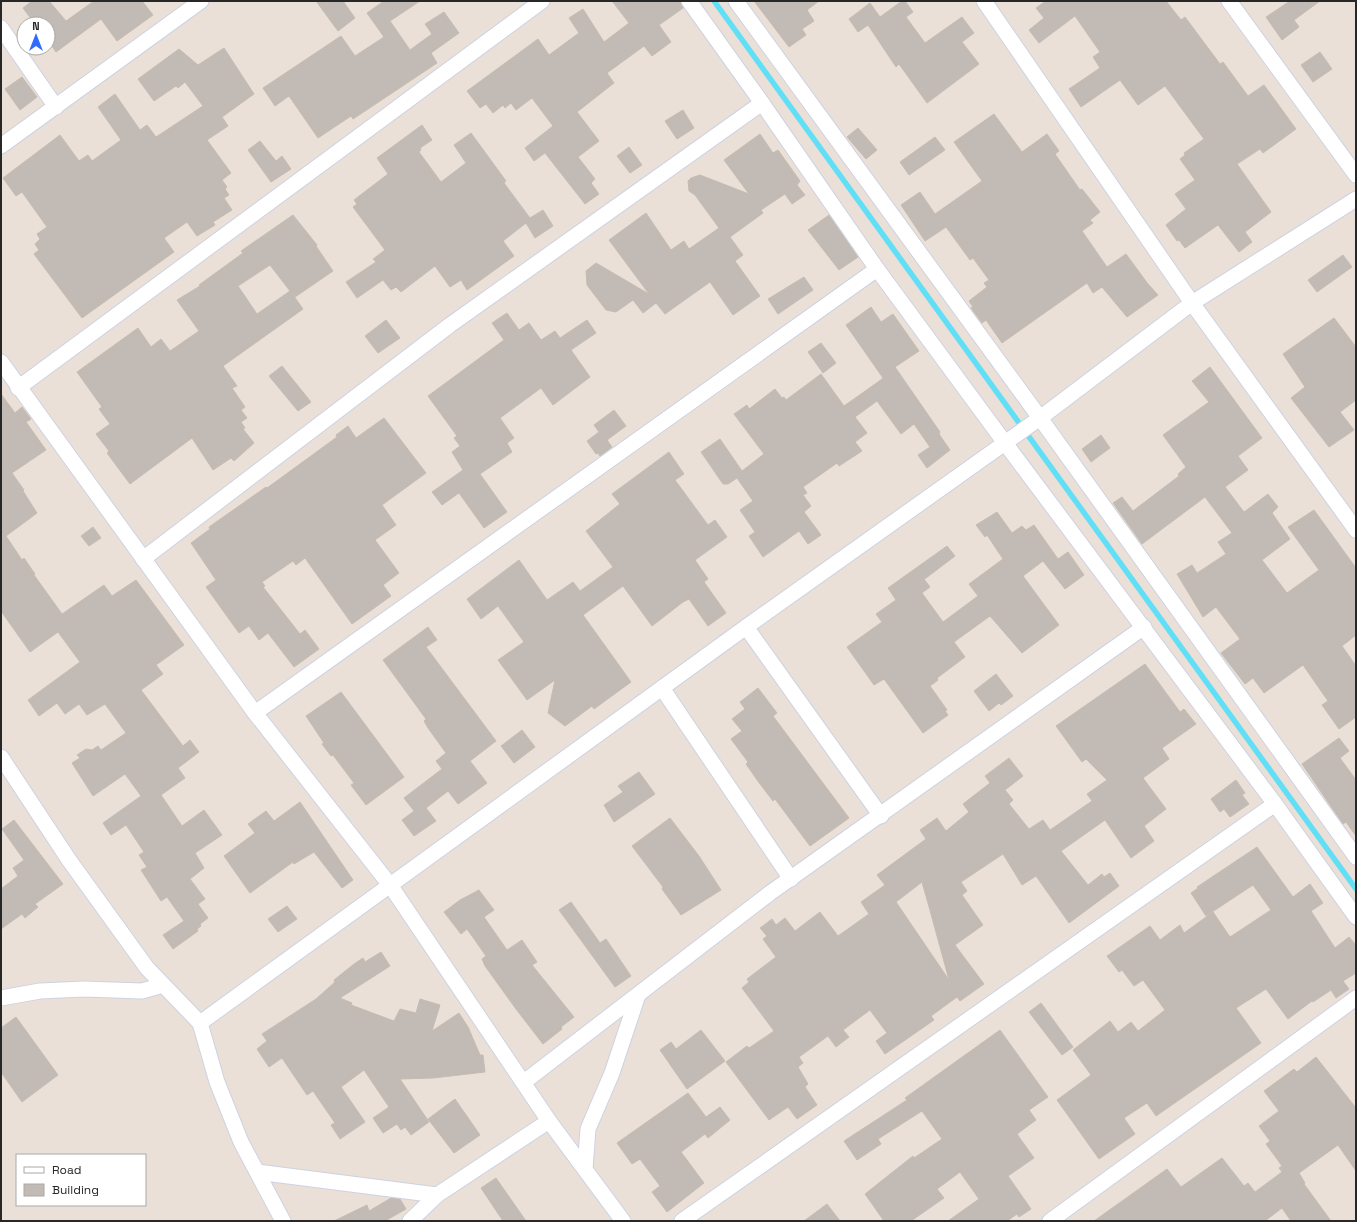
<svg xmlns="http://www.w3.org/2000/svg" width="1357" height="1222" font-family="'Space Grotesk',sans-serif">
  <style>
    .lines { fill: none; stroke-linecap: round; stroke-linejoin: round }
    .stream { stroke: #60dff7; stroke-width: 5.5 }
    .building { fill: #c2bab4; stroke: #c6bcb1; fill-rule: evenodd }
    .street-casing { stroke: #ccd2e2; stroke-width: 17 }
    .street { stroke: #fff; stroke-width: 15 }
  </style>
  <rect width="100%" height="100%" fill="#ebe0d7"/>
  <g class="lines">
    <polyline class="stream" points="714,1 1356,889"/>
  </g>
  <g class="building">
    <polygon points="32,1 49,1 66,21 94,1 142,1 153,15 117,41 101,19 56,52 48,40 48,24 35,24 23,8"/>
    <polygon points="316,1 343,1 355,18 338,31"/>
    <polygon points="384,1 420,1 390,21 410,50 432,34 425,24 444,12 459,33 431,53 437,63 353,119 351,116 318,138 289,96 275,106 263,88 341,36 355,56 384,37 367,13"/>
    <polygon points="612,1 680,1 683,8 659,25 671,42 652,56 644,46 607,73 614,83 577,112 599,141 578,157 595,179 591,183 599,194 585,204 545,153 534,161 525,148 553,126 532,98 516,110 511,103 505,108 503,105 493,113 486,104 480,108 467,91 538,39 549,55 579,33 569,18 583,9 604,42 629,23"/>
    <polygon points="754,1 819,1 807,10 814,21 802,29 806,35 789,47"/>
    <polygon points="902,1 905,1 913,12 906,17 925,43 962,17 974,33 962,42 979,64 927,103 899,64 896,67 868,25 858,32 849,19 870,3 880,17"/>
    <polygon points="1046,1 1166,1 1181,20 1185,17 1220,64 1223,62 1248,96 1264,85 1296,129 1263,153 1260,149 1237,164 1271,212 1245,232 1252,242 1239,252 1218,225 1185,248 1179,240 1177,241 1166,225 1186,209 1175,194 1195,180 1180,159 1185,155 1184,153 1204,139 1165,86 1138,105 1120,80 1081,107 1069,89 1100,68 1093,57 1100,52 1075,16 1039,43 1029,30 1044,18 1036,8"/>
    <polygon points="1290,1 1320,1 1294,20 1299,27 1282,40 1266,17"/>
    <polygon points="224,48 254,94 222,117 228,126 207,140 231,173 222,180 227,187 225,189 229,195 224,198 232,210 213,222 215,225 197,236 187,222 164,238 174,252 82,318 34,254 39,250 35,244 40,239 37,234 47,227 22,192 16,196 3,178 60,135 79,161 88,155 92,161 121,140 98,107 115,94 140,130 147,125 156,137 203,106 185,82 178,88 176,86 154,101 138,79 179,49 198,65"/>
    <polygon points="1320,52 1332,69 1313,82 1301,65"/>
    <polygon points="22,77 37,97 20,110 5,89"/>
    <polygon points="683,110 694,128 677,139 665,121"/>
    <polygon points="994,114 1022,152 1047,134 1059,151 1055,154 1080,190 1082,189 1100,212 1090,220 1093,223 1082,231 1107,267 1126,254 1148,284 1158,295 1127,317 1102,287 1093,293 1087,283 1002,343 986,320 982,323 971,308 973,307 969,301 987,287 984,283 989,280 973,258 970,260 946,227 925,241 901,205 920,192 935,214 982,181 954,142"/>
    <polygon points="422,125 432,140 420,148 421,150 419,152 441,182 466,163 454,145 471,133 506,181 504,183 530,218 543,210 553,226 535,238 526,223 503,241 514,256 467,290 461,280 450,287 435,266 401,292 396,287 391,290 383,280 357,298 346,282 376,262 373,259 385,250 353,207 357,204 354,200 388,174 377,158"/>
    <polygon points="858,128 877,150 866,159 847,137"/>
    <polygon points="760,134 773,153 778,150 800,181 797,185 805,195 792,204 785,194 761,210 763,213 730,237 743,255 735,261 760,296 733,315 710,282 665,314 656,303 643,313 633,300 616,312 606,310 587,285 586,271 596,263 649,294 609,240 646,213 671,250 684,241 689,249 719,228 695,195 689,191 688,181 691,178 700,175 749,194 724,160"/>
    <polygon points="935,137 945,150 909,175 900,162"/>
    <polygon points="260,141 276,161 282,156 291,169 271,182 248,150"/>
    <polygon points="629,147 642,165 630,173 617,156"/>
    <path d="M 293,215 L 317,245 L 316,246 L 333,271 L 295,297 L 291,292 L 303,309 L 223,366 L 237,386 L 232,388 L 245,407 L 241,410 L 247,418 L 241,422 L 245,428 L 243,429 L 254,443 L 234,461 L 231,458 L 213,470 L 192,438 L 130,484 L 107,453 L 109,451 L 96,434 L 110,424 L 99,409 L 102,407 L 77,372 L 138,328 L 151,347 L 161,339 L 170,351 L 199,331 L 177,300 L 200,286 L 199,285 L 243,253 L 241,251 ZM 270,265 L 290,291 L 257,314 L 238,286 Z"/>
    <polygon points="829,215 858,257 839,270 808,230"/>
    <polygon points="1343,255 1352,267 1317,292 1308,280"/>
    <polygon points="804,277 813,290 778,314 768,299"/>
    <polygon points="871,307 881,322 893,314 919,351 895,367 940,432 939,434 950,450 927,468 918,455 930,447 914,424 901,434 877,401 855,417 867,433 855,442 862,451 839,466 837,463 803,487 807,493 803,495 811,506 804,512 821,535 808,544 799,531 763,557 749,536 755,532 740,510 753,501 737,478 728,484 723,484 701,452 720,439 742,471 764,454 734,414 747,405 749,409 775,389 782,398 784,397 786,400 821,374 844,406 878,382 883,378 846,325"/>
    <polygon points="507,313 519,330 529,323 541,340 555,331 560,338 587,320 596,333 571,350 590,377 553,405 541,388 500,418 514,438 507,443 512,452 480,474 507,512 484,528 459,493 442,505 432,492 463,470 452,452 460,446 454,438 457,436 428,396 504,340 492,323"/>
    <polygon points="1334,318 1356,347 1356,400 1340,412 1354,430 1329,447 1291,398 1305,387 1283,354"/>
    <polygon points="386,320 400,338 378,353 365,336"/>
    <polygon points="821,343 836,363 823,373 808,352"/>
    <polygon points="282,366 311,402 298,411 269,376"/>
    <polygon points="1210,367 1262,438 1238,456 1248,470 1225,487 1244,512 1268,494 1278,507 1272,513 1290,539 1262,560 1287,593 1319,570 1288,527 1314,510 1356,568 1356,635 1342,646 1356,666 1356,717 1339,729 1322,705 1328,701 1303,665 1264,693 1253,678 1245,684 1221,653 1240,639 1216,607 1203,617 1177,574 1192,565 1197,573 1226,554 1218,542 1232,533 1205,497 1142,544 1113,503 1122,497 1133,511 1179,476 1178,474 1186,467 1163,435 1209,402 1192,381"/>
    <polygon points="1,394 15,413 22,407 31,419 26,422 46,450 12,473 24,490 23,491 37,513 6,536 22,560 24,558 35,574 34,575 62,614 104,585 112,596 136,580 184,645 156,665 163,674 141,690 183,746 190,740 199,752 178,768 185,778 161,795 182,826 204,810 222,835 195,853 204,868 190,879 205,899 198,904 208,918 200,924 201,926 197,929 198,931 173,949 163,935 184,921 167,897 161,901 141,870 147,867 139,855 144,852 126,825 111,835 103,823 141,796 125,774 93,796 72,763 80,758 77,755 86,749 92,750 98,746 101,750 126,733 105,704 87,715 79,704 65,714 57,703 39,716 28,700 80,662 58,632 30,652 1,611"/>
    <polygon points="614,410 626,426 607,440 612,447 600,456 598,453 596,454 587,441 599,432 594,425"/>
    <polygon points="384,418 426,473 382,505 396,525 375,540 399,573 383,585 391,596 352,624 305,558 296,565 293,561 262,582 265,586 263,587 300,634 305,630 319,649 294,667 268,633 259,640 249,626 239,633 206,587 216,580 191,543 210,529 209,527 266,487 267,488 337,437 336,435 348,426 356,438"/>
    <polygon points="1101,435 1110,448 1091,462 1082,449"/>
    <polygon points="669,452 684,474 675,480 708,525 715,520 727,537 695,560 708,579 704,582 726,613 708,626 689,599 683,602 652,626 623,586 583,615 631,682 594,709 592,706 565,726 548,713 555,680 527,700 498,660 524,642 498,606 481,619 467,599 519,560 547,600 573,582 580,591 613,567 586,531 620,504 612,494"/>
    <polygon points="997,512 1012,533 1022,526 1026,530 1034,525 1058,559 1068,552 1084,575 1065,589 1043,561 1023,576 1059,625 1022,653 990,616 954,642 965,657 937,678 938,680 930,686 947,710 945,711 948,715 923,733 884,679 874,685 847,647 882,622 876,614 896,600 888,588 947,546 955,556 926,578 924,579 930,587 922,593 943,622 978,596 969,584 1003,559 987,535 985,537 976,525"/>
    <polygon points="93,527 101,538 89,546 81,536"/>
    <polygon points="428,627 437,640 426,647 496,741 470,761 487,783 458,804 448,791 426,808 436,821 414,836 402,820 414,811 404,798 442,769 436,761 446,753 428,728 424,721 426,719 383,660"/>
    <path d="M 1145,664 L 1180,712 L 1184,709 L 1196,724 L 1162,748 L 1169,759 L 1143,778 L 1166,809 L 1144,826 L 1154,841 L 1131,858 L 1105,820 L 1061,851 L 1088,885 L 1102,874 L 1104,877 L 1110,873 L 1119,886 L 1069,923 L 1036,876 L 1022,885 L 1003,854 L 961,882 L 967,891 L 962,895 L 983,925 L 955,945 L 984,984 L 960,1001 L 957,997 L 931,1016 L 934,1020 L 885,1054 L 876,1041 L 887,1033 L 870,1010 L 843,1030 L 849,1037 L 836,1047 L 828,1036 L 799,1057 L 803,1063 L 798,1067 L 808,1084 L 805,1087 L 817,1105 L 797,1119 L 788,1107 L 769,1120 L 726,1062 L 747,1046 L 749,1048 L 774,1031 L 742,988 L 749,982 L 747,979 L 776,957 L 763,939 L 767,936 L 760,928 L 772,919 L 776,925 L 785,918 L 795,931 L 820,912 L 838,936 L 869,914 L 861,902 L 885,885 L 877,875 L 926,839 L 920,830 L 937,818 L 946,831 L 969,812 L 963,804 L 990,783 L 985,776 L 1009,758 L 1023,776 L 1005,790 L 1013,800 L 1009,804 L 1029,829 L 1043,820 L 1050,830 L 1092,801 L 1087,794 L 1107,780 L 1086,759 L 1082,762 L 1056,726 ZM 922,882 L 931,914 L 949,980 L 896,902 Z"/>
    <polygon points="996,674 1013,696 1001,705 999,703 989,711 974,691"/>
    <polygon points="758,688 777,713 773,716 849,818 810,846 775,799 773,801 760,784 746,764 748,762 731,739 742,731 732,719 745,709 740,702"/>
    <polygon points="341,692 404,777 366,805 351,785 354,783 333,755 331,756 322,744 324,743 306,716"/>
    <polygon points="522,730 535,747 514,763 501,746"/>
    <polygon points="1339,738 1349,751 1340,758 1356,780 1356,836 1346,822 1343,824 1302,764"/>
    <polygon points="639,772 655,794 614,822 604,805 623,792 618,786"/>
    <polygon points="1236,780 1245,793 1242,795 1249,804 1230,817 1224,809 1220,812 1211,799"/>
    <polygon points="300,802 353,880 342,888 314,852 294,864 293,862 250,893 224,856 255,833 248,824 266,811 274,821"/>
    <polygon points="670,818 699,856 721,890 681,915 662,889 663,887 632,846"/>
    <polygon points="14,820 63,884 35,904 38,907 25,918 22,914 1,929 1,889 18,876 13,868 24,860 2,829"/>
    <polygon points="1257,847 1293,897 1310,884 1323,903 1311,911 1335,948 1349,937 1356,945 1356,973 1343,981 1349,989 1336,998 1331,990 1313,1002 1312,1001 1288,1019 1266,989 1236,1008 1261,1043 1156,1116 1147,1103 1124,1118 1135,1134 1099,1159 1057,1100 1091,1075 1073,1050 1110,1021 1118,1032 1131,1022 1138,1031 1165,1010 1143,980 1134,986 1122,970 1119,972 1107,956 1150,926 1160,940 1180,925 1184,933 1213,912 1230,937 1271,910 1253,885 1206,916 1191,893 1198,888 1197,887"/>
    <polygon points="479,890 494,910 484,917 507,950 522,940 537,962 532,965 574,1017 561,1027 562,1029 543,1044 516,1009 485,966 482,959 486,956 467,929 461,934 444,912 460,900"/>
    <polygon points="571,902 600,943 606,939 631,976 615,987 559,910"/>
    <polygon points="287,906 297,919 278,932 268,919"/>
    <polygon points="381,952 390,966 340,998 352,1003 351,1005 394,1021 400,1009 416,1013 420,999 440,1005 432,1031 459,1013 468,1027 480,1055 483,1055 485,1072 433,1078 400,1079 429,1122 411,1135 405,1127 401,1130 397,1124 383,1133 373,1118 389,1107 364,1070 341,1087 365,1122 340,1139 331,1125 335,1123 313,1091 307,1095 282,1058 269,1067 257,1049 267,1041 262,1034 316,999 335,982 334,980 354,964 363,958 365,962"/>
    <polygon points="1041,1003 1073,1047 1062,1055 1029,1012"/>
    <polygon points="16,1017 58,1075 22,1102 1,1072 1,1028"/>
    <polygon points="701,1030 725,1061 687,1089 660,1050 671,1042 676,1049"/>
    <polygon points="1000,1030 1048,1097 1029,1110 1036,1120 1017,1134 1034,1158 1008,1176 1031,1209 1019,1217 1017,1214 1007,1221 948,1221 979,1199 960,1172 937,1189 944,1198 911,1221 884,1221 865,1194 913,1156 914,1158 942,1139 922,1111 878,1139 881,1144 857,1160 844,1141 907,1100 905,1098"/>
    <polygon points="1316,1057 1356,1108 1356,1171 1338,1145 1299,1173 1305,1183 1304,1184 1331,1221 1291,1221 1282,1208 1265,1221 1094,1221 1167,1169 1181,1187 1222,1158 1244,1186 1248,1183 1255,1192 1282,1172 1279,1168 1282,1166 1266,1144 1270,1141 1259,1126 1279,1111 1264,1091 1294,1069 1297,1072"/>
    <polygon points="688,1093 706,1117 720,1107 730,1120 708,1138 705,1134 681,1152 704,1183 667,1212 652,1192 660,1186 640,1159 632,1164 617,1143"/>
    <polygon points="455,1099 480,1135 454,1153 428,1119"/>
    <polygon points="496,1178 526,1221 503,1221 481,1188"/>
    <polygon points="391,1198 400,1199 406,1209 385,1221 334,1221 367,1205 369,1211"/>
    <polygon points="827,1204 840,1221 804,1221"/>
  </g>
  <g class="lines">
    <g class="street-casing">
      <g id="street">
        <polyline points="689,1 762,103 877,269 1005,443 1275,804 1356,917"/>
        <polyline points="736,1 1040,418 1356,857"/>
        <polyline points="984,1 1192,303 1356,530"/>
        <polyline points="1229,1 1356,175"/>
        <polyline points="1,28 56,107"/>
        <polyline points="1,146 201,1"/>
        <polyline points="1,362 255,713 390,885 549,1121 623,1221"/>
        <polyline points="18,388 542,1"/>
        <polyline points="143,559 450,325 762,103"/>
        <polyline points="746,627 881,816"/>
        <polyline points="662,688 791,879"/>
        <polyline points="255,713 877,269"/>
        <polyline points="1,757 69,860 147,968 200,1023 217,1082 241,1142 283,1221"/>
        <polyline points="1,998 40,991 84,989 142,991 163,985"/>
        <polyline points="200,1023 746,627 1040,418 1192,303 1356,199"/>
        <polyline points="524,1082 770,893 1144,627"/>
        <polyline points="585,1169 588,1129 612,1073 638,995"/>
        <polyline points="257,1172 437,1195 549,1121"/>
        <polyline points="410,1221 437,1195"/>
        <polyline points="682,1221 1275,804"/>
        <polyline points="1050,1221 1356,998"/>
      </g>
    </g>
    <use href="#street" class="street"/>
  </g>
  <rect width="1357" height="1222" fill="none" stroke="#272727" stroke-width="4"/>
  <rect x="16" y="1154" width="130" height="52" fill="#ffffff" stroke="#a9a9a9"/>
  <rect x="24" y="1167" width="20" height="6" fill="#ffffff" stroke="#a9a9a9"/>
  <text x="52" y="1174" font-size="12" fill="#272727">Road</text>
  <rect x="24" y="1184" width="20" height="12" fill="#c2bab4" stroke="#a9a9a9"/>
  <text x="52" y="1194" font-size="12" fill="#272727">Building</text>
  <g transform="translate(36 36)"><circle r="19" fill="#ffffff" stroke="#a9a9a9"/>
  <path d="M0-3L7 15L0 10L-7 15Z" fill="#306cff"/>
  <text y="-6" font-size="11" font-weight="bold" text-anchor="middle" fill="#272727">N</text>
  </g>
</svg>
